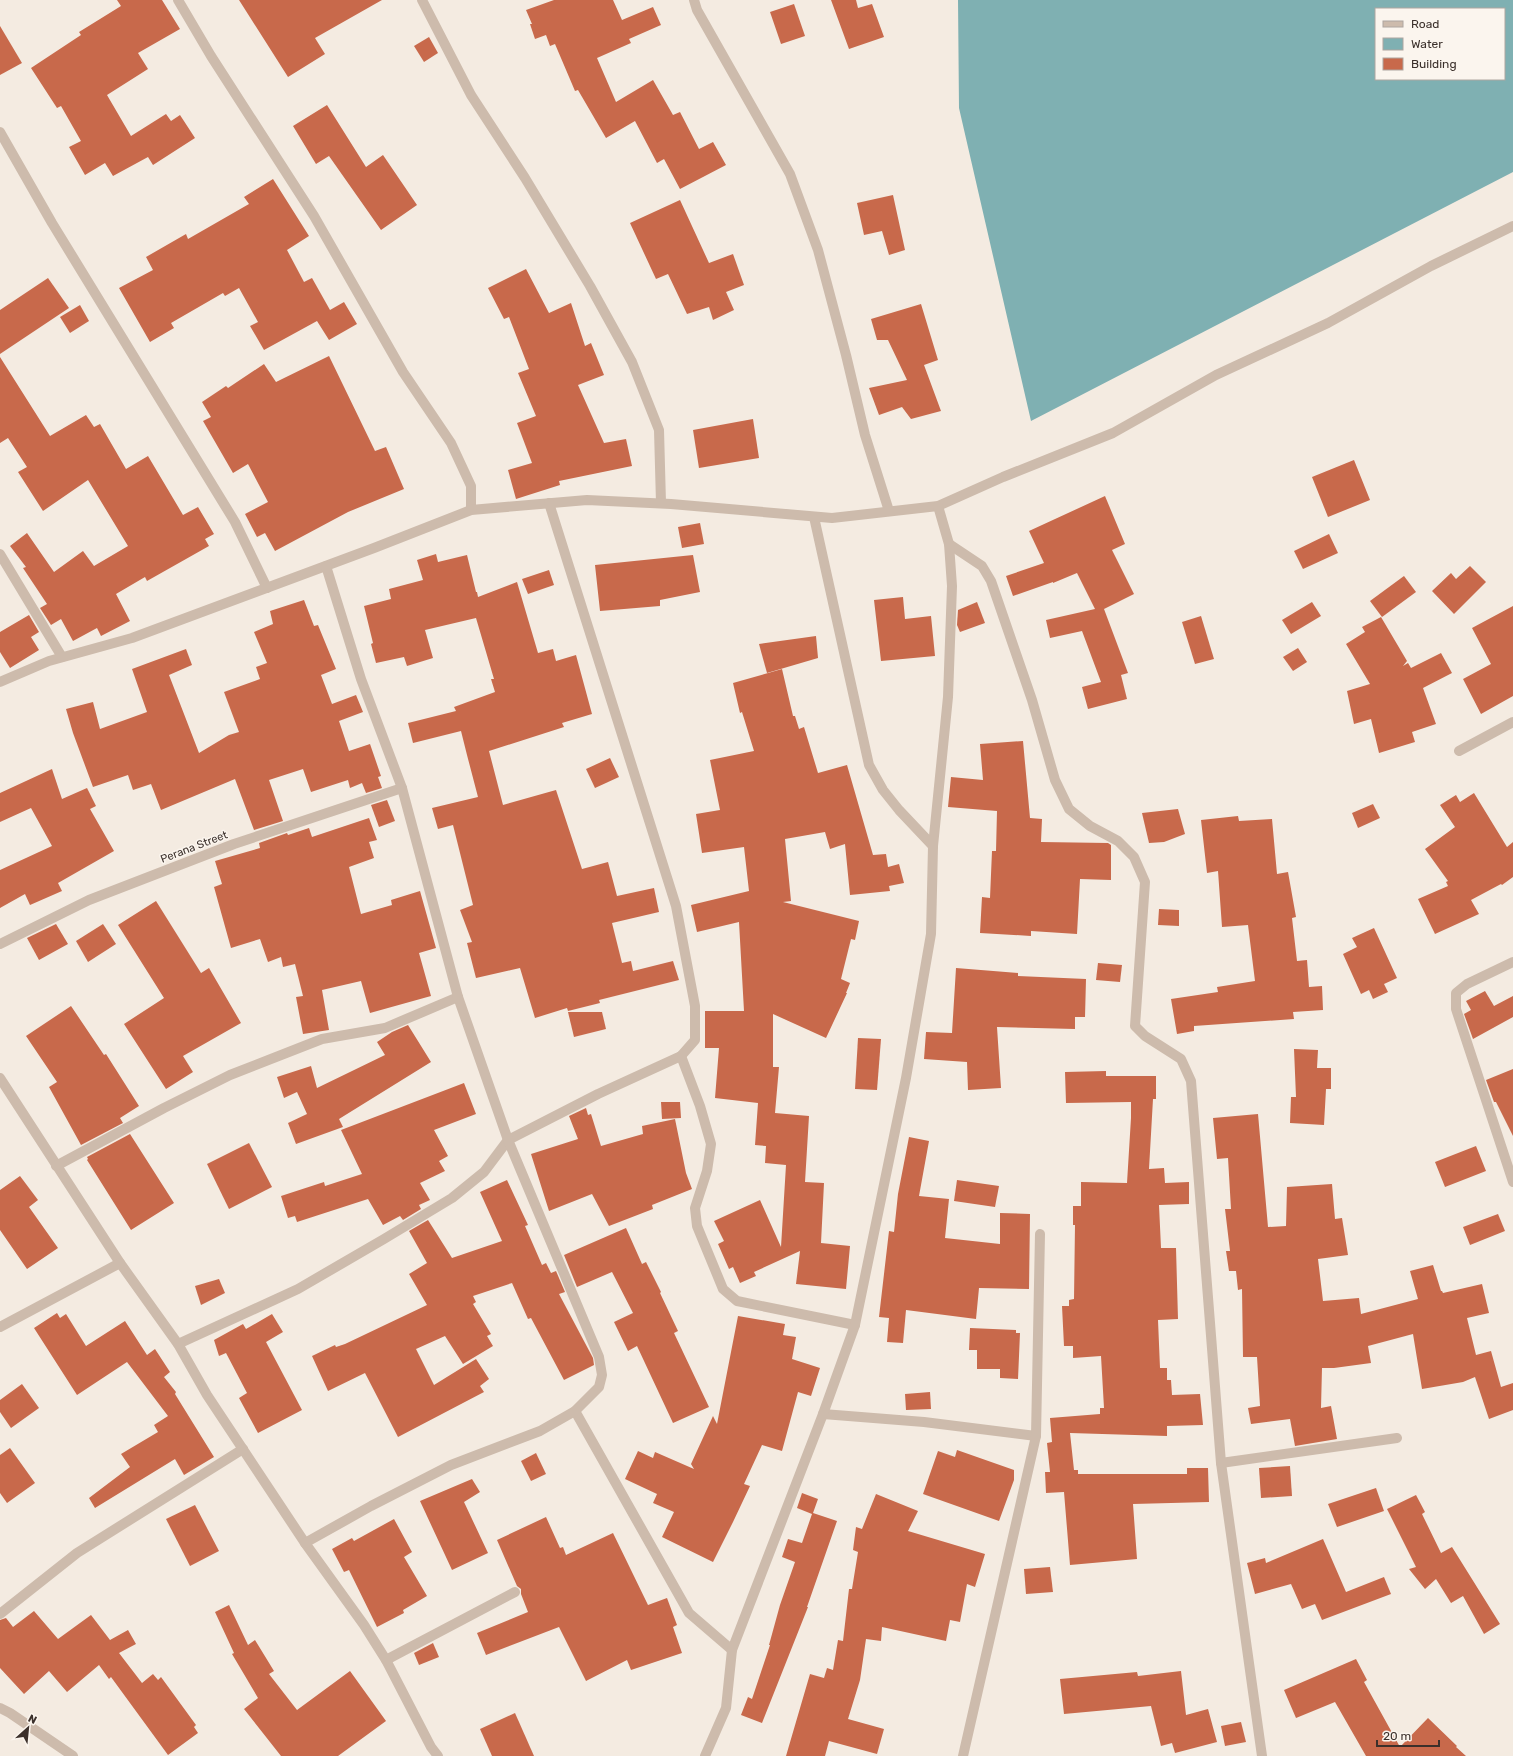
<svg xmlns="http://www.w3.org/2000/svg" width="1513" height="1756" font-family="Rubik,sans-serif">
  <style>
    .water { fill: #7fb0b2; fill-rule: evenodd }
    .building { fill: #c8694b }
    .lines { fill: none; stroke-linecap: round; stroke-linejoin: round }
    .lane { stroke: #cdbbac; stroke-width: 10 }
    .street { stroke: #cdbbac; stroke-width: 10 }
    .labels { text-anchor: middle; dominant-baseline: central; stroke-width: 3; stroke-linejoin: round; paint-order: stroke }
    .street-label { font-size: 11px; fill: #3b302b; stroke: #fbf5ee }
  </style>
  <rect width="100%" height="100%" fill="#f4ebe1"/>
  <path class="water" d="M 958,0 L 1513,0 L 1513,172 L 1031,421 L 959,108 ZM 1376,9 L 1504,9 L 1504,79 L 1376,79 Z"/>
  <g class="building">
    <polygon points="117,0 162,0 180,29 138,53 148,69 107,95 131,136 166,114 171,121 180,115 195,138 153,165 148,157 113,176 105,163 85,175 69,147 81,141 61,106 57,108 31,68 81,35 79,32 121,6"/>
    <polygon points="239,0 382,0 315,38 325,54 288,77"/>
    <polygon points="554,0 613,0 622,20 653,7 661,25 629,39 631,43 597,58 616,102 653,80 673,115 680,112 699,149 713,142 726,165 680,189 664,159 657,163 635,121 606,138 578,90 575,91 555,44 550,46 546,35 535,39 530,24 532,24 526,10"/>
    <polygon points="831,0 856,0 858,8 872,4 884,37 849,49"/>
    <polygon points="794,4 805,36 781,44 770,12"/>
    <polygon points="0,26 22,63 0,75"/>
    <polygon points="429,37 438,53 424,62 414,46"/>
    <polygon points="327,105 366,167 383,155 417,205 381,230 329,156 316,164 293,126"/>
    <polygon points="273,179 309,236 287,250 304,282 312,278 330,310 344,302 357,324 329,340 317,321 264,350 250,326 258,322 239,288 225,296 223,293 171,323 174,328 150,342 119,288 153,270 146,257 186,234 188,239 249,204 244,197"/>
    <polygon points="893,195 905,250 889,255 882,231 864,235 857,203"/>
    <polygon points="680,200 709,263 733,254 744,285 726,292 734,310 713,320 709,307 687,314 668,274 656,279 630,223"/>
    <polygon points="526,269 549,313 571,303 585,346 591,343 604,375 578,385 604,443 626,439 632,466 559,481 560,485 516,499 508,470 532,463 517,423 536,416 518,373 529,369 509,317 504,319 488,288"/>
    <polygon points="48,278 69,308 0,354 0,310"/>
    <polygon points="921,304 938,360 924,365 941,411 911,419 902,407 879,415 869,388 907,380 888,340 877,340 871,319"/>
    <polygon points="80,305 89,321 70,333 60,317"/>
    <polygon points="329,356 375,451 386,447 404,489 348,512 275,551 265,533 257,537 245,514 268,502 248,464 233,473 203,421 211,417 202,402 226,386 228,388 264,364 276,382"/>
    <polygon points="0,357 50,436 86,415 94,427 100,424 126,469 148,456 183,515 198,507 214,534 205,539 209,546 147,581 145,577 116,594 130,621 101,636 97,628 73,641 61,619 51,625 40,608 47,604 23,568 26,567 10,546 27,533 54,572 83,551 94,566 128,546 88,480 43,511 18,472 27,467 8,438 0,443"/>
    <polygon points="753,419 759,458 699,468 693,430"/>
    <polygon points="1354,460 1370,500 1328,517 1312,477"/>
    <polygon points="1105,496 1125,544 1112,550 1134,594 1104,609 1128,673 1121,675 1127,699 1088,709 1082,687 1101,682 1082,631 1050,638 1046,620 1095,609 1077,573 1053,583 1053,582 1013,596 1006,576 1044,563 1029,531"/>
    <polygon points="700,523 704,544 682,548 678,527"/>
    <polygon points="1329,534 1338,553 1303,569 1294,551"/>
    <polygon points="436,554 438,562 467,555 476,592 477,592 478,597 517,582 538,653 553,649 556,661 576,655 592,714 562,723 564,727 489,751 503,805 556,790 582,869 608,862 617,896 654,888 659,912 612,923 622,963 631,961 633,971 673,961 679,980 599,1000 600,1003 568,1011 567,1008 535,1018 520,968 476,978 467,943 472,942 460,910 473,905 453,825 438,829 432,808 478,797 467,755 461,731 413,743 408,723 456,711 454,707 495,692 491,679 494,679 476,618 425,630 433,658 407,666 404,657 376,663 371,644 373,643 364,606 391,599 389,589 423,580 417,560"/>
    <polygon points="693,555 700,592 660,600 660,606 600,611 595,565"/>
    <polygon points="1470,566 1486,582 1454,614 1432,591 1451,573 1456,579"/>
    <polygon points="549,570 554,585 528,594 522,579"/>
    <polygon points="1404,576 1416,592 1382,617 1370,601"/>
    <polygon points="903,597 905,619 931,616 935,656 881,661 874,600"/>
    <polygon points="304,600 314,626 318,625 336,669 321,675 332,704 356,695 363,712 339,721 349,751 370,744 381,776 378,777 382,788 366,793 362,783 350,788 348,780 311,792 303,769 269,780 283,821 254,830 235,779 161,810 151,784 133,790 128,775 93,787 73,733 66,709 93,702 100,729 147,712 132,669 186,649 192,665 169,675 199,753 229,735 239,732 224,692 260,679 256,667 267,663 254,632 273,624 270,611"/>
    <polygon points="977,602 985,623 960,632 957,625 958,610"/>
    <polygon points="1312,602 1321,616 1291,634 1282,620"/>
    <polygon points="1513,606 1513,696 1481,714 1463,679 1491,664 1472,628"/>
    <polygon points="29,615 39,632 31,637 39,650 10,668 0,652 0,632"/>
    <polygon points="1201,616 1214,659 1195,664 1182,622"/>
    <polygon points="1381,617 1407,661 1403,666 1408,663 1411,668 1441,653 1452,673 1423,688 1436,724 1412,732 1415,742 1379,753 1371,719 1354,724 1347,691 1370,684 1346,644 1365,632 1362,627"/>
    <polygon points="816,636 818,658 767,673 759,644"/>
    <polygon points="1298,648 1307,662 1293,671 1283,657"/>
    <polygon points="782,669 793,716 795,716 799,729 804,727 818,773 847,765 873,855 886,854 888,867 899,864 904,883 889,886 890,891 850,895 845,844 830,849 825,832 785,839 791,901 783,902 859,921 855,940 851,939 841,979 850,983 846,993 847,993 826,1038 773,1014 773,1067 779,1067 775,1113 809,1116 805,1182 824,1183 821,1243 850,1246 846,1289 796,1284 800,1251 754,1272 756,1276 740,1283 733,1267 729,1269 718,1244 724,1241 714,1221 760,1200 781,1247 786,1165 765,1163 766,1146 755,1145 758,1103 715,1098 719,1048 705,1048 705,1011 744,1011 739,922 697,932 691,905 749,891 744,847 702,853 696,814 720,810 710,760 754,751 742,712 740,713 733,683"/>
    <polygon points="1023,741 1030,818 1042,819 1041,842 1108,843 1111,845 1111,880 1080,879 1077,934 1031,931 1031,936 980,933 982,897 990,898 992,851 996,851 997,811 948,807 951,777 983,780 980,744"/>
    <polygon points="610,758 619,777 595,788 586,769"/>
    <polygon points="52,769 62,799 87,788 96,806 90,809 114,851 58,883 62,891 30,905 25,894 0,908 0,870 52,846 31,808 0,822 0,793"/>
    <polygon points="1474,793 1507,847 1513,842 1513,877 1502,885 1501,884 1471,900 1479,914 1435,934 1418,899 1448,886 1446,882 1448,881 1425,849 1455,827 1440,805 1456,795 1460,802"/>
    <polygon points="387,800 395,821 379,827 371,805"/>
    <polygon points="1373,804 1380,818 1358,828 1352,813"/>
    <polygon points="1178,809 1185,834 1164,842 1149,843 1142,813"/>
    <polygon points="1238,816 1239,821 1272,819 1277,874 1288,872 1296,917 1292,918 1297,961 1307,960 1309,987 1322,986 1323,1010 1293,1012 1294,1019 1194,1026 1194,1031 1177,1034 1171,999 1218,992 1217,987 1255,981 1248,925 1222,927 1218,871 1207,873 1201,820"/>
    <polygon points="369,818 377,840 369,842 374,858 349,867 361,914 392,905 391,900 420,891 436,948 419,953 431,996 370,1013 361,981 322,990 329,1030 303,1034 296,997 303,996 295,964 283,967 281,957 268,962 260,939 231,948 214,887 222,884 215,861 260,848 259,843 287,833 288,835 309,828 312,837"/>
    <polygon points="156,901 201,973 209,968 241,1023 183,1056 193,1072 166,1089 124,1024 164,998 118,925"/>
    <polygon points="1159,909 1179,910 1179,926 1158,925"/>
    <polygon points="56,924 68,944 39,960 27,938"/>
    <polygon points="103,924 116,944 88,962 76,941"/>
    <polygon points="1374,928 1397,978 1384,984 1388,992 1373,999 1369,990 1361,994 1343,954 1357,947 1352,938"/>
    <polygon points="1098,963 1122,965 1120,982 1096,980"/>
    <polygon points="956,968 1018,973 1018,976 1086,979 1085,1017 1075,1017 1075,1029 997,1027 1001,1088 968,1090 967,1062 924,1059 926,1032 952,1033"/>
    <polygon points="1485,991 1494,1006 1513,996 1513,1017 1473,1039 1464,1014 1471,1010 1466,1001"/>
    <polygon points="71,1006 104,1055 106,1054 139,1106 120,1118 123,1123 81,1145 49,1087 57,1082 26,1036"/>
    <polygon points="568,1012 602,1012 606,1029 574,1037"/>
    <polygon points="408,1025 431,1062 339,1119 343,1127 296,1144 288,1123 307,1114 297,1092 284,1098 277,1077 311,1066 317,1088 385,1055 377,1042 392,1032"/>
    <polygon points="858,1038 881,1039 877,1090 855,1089"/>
    <polygon points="1294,1049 1318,1050 1317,1068 1331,1068 1331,1089 1326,1089 1324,1125 1290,1123 1291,1097 1296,1097"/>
    <polygon points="1513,1069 1513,1136 1496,1102 1494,1102 1486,1080"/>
    <polygon points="1106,1071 1106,1076 1156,1076 1156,1099 1153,1099 1149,1169 1164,1168 1165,1183 1189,1182 1189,1204 1159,1205 1161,1248 1176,1248 1178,1319 1158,1320 1160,1368 1167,1368 1167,1380 1171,1380 1172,1395 1200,1394 1203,1425 1167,1426 1167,1436 1070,1433 1074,1470 1078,1470 1078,1474 1187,1474 1187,1468 1208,1468 1209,1502 1133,1504 1137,1559 1070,1565 1064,1492 1046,1493 1045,1472 1050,1472 1047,1443 1052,1442 1050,1418 1100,1414 1100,1408 1104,1408 1101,1356 1073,1358 1073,1346 1064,1346 1062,1306 1069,1306 1069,1300 1074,1299 1075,1225 1073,1225 1073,1206 1081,1206 1081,1182 1127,1183 1131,1118 1131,1102 1066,1103 1065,1072"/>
    <polygon points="464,1083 476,1114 434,1130 448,1156 439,1161 445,1171 420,1183 430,1200 419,1205 421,1209 403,1220 400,1216 383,1225 368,1199 297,1222 295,1216 288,1218 281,1196 324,1182 325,1186 362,1174 341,1130"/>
    <polygon points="661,1102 680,1102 681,1118 662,1119"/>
    <polygon points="586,1108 588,1115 591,1114 601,1146 643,1134 642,1126 675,1119 686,1173 692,1189 652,1205 653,1209 609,1226 592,1194 549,1211 531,1154 578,1139 569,1116"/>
    <polygon points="1258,1114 1268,1227 1286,1226 1287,1187 1332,1184 1335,1219 1342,1218 1348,1255 1318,1259 1323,1301 1359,1298 1361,1314 1418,1299 1410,1271 1433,1265 1441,1291 1442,1291 1443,1293 1482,1284 1489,1313 1467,1318 1476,1355 1491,1351 1501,1387 1513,1383 1513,1410 1489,1419 1475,1377 1463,1382 1422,1389 1413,1334 1368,1346 1371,1363 1334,1368 1322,1368 1321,1408 1331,1406 1337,1439 1295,1446 1290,1419 1251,1424 1248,1408 1260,1406 1257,1357 1243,1357 1242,1289 1238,1290 1236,1271 1229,1271 1226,1251 1230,1251 1225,1209 1231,1209 1228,1158 1217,1159 1213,1118"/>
    <polygon points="130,1134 174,1203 131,1230 87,1160 88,1159 87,1157"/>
    <polygon points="909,1137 929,1141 919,1196 949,1199 945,1238 1000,1244 1000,1213 1030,1214 1029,1289 979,1288 976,1319 906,1310 903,1343 887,1342 889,1318 879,1317 889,1231 894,1232 898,1194"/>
    <polygon points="249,1143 272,1187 229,1209 207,1164"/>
    <polygon points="1476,1146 1486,1171 1445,1187 1435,1162"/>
    <polygon points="20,1176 38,1200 29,1207 58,1248 27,1269 0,1230 0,1190"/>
    <polygon points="507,1180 528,1225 525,1226 542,1265 546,1263 551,1273 556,1271 565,1292 559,1294 593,1358 594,1365 564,1380 531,1318 528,1319 512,1283 473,1296 476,1302 473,1304 491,1334 487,1336 493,1346 463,1364 445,1336 416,1349 434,1385 476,1359 489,1379 480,1386 484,1392 398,1437 365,1373 328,1391 312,1356 335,1345 336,1347 345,1344 427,1305 409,1274 427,1263 409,1231 428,1220 452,1258 502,1241 480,1192"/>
    <polygon points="957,1180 999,1186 995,1207 954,1201"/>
    <polygon points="1498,1214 1505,1231 1470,1245 1463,1227"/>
    <polygon points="626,1228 642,1264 646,1262 661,1292 660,1293 678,1331 674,1333 709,1407 673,1423 637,1346 628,1351 614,1322 633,1313 612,1272 577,1287 564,1255"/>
    <polygon points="219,1279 225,1293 201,1305 195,1286"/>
    <polygon points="57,1313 60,1318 66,1314 86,1346 125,1321 147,1355 155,1349 170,1372 164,1377 176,1392 175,1394 214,1457 184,1475 175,1459 95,1508 89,1498 130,1467 121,1454 158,1432 154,1425 168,1416 127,1362 77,1395 34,1328"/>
    <polygon points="272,1314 283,1332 266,1342 302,1410 258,1433 239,1398 247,1393 226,1353 219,1356 214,1340 243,1324 246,1329"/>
    <polygon points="738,1316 785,1324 783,1335 796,1337 792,1359 820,1368 811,1396 798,1392 782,1451 762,1445 744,1484 750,1486 733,1522 713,1562 662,1537 674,1512 653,1503 657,1494 625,1479 638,1451 653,1458 655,1452 694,1469 691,1464 713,1416 717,1424"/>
    <polygon points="970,1328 1016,1330 1016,1333 1020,1333 1018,1379 1000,1378 1000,1369 977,1369 977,1350 969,1350"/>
    <polygon points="22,1384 39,1408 11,1428 0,1412 0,1400"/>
    <polygon points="930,1392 931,1409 906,1410 905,1394"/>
    <polygon points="10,1448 35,1483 7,1503 0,1493 0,1455"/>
    <polygon points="957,1450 1014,1470 1014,1480 999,1521 923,1494 938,1451 955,1457"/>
    <polygon points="536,1453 546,1474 531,1481 521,1461"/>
    <polygon points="1290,1466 1292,1496 1261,1498 1259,1468"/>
    <polygon points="472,1479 480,1492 464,1502 488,1553 452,1570 420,1501"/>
    <polygon points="1376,1488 1384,1511 1337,1527 1328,1504"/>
    <polygon points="802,1493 818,1499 813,1513 837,1521 807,1607 808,1607 762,1723 741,1715 748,1697 752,1699 770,1645 769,1645 780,1605 795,1562 782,1557 788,1539 802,1543 812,1514 797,1508"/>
    <polygon points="876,1494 918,1511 908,1531 985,1554 975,1587 967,1584 960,1622 950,1620 946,1641 882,1627 881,1641 866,1639 860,1680 848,1719 884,1729 877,1754 829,1741 825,1756 786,1756 810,1674 824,1678 827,1668 833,1670 838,1640 843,1641 849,1589 852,1589 858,1552 853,1550 856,1527 862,1529"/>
    <polygon points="1416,1495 1425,1512 1422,1514 1441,1553 1452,1547 1500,1624 1484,1634 1463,1596 1451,1603 1436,1579 1425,1589 1409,1569 1416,1567 1387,1509"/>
    <polygon points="195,1505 219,1551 190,1566 166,1519"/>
    <polygon points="546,1517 560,1548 563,1547 566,1555 613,1533 648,1605 667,1598 677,1625 673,1627 682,1653 631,1670 627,1660 586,1681 559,1627 486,1655 477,1633 528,1612 521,1594 521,1589 517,1586 497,1540"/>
    <polygon points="394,1519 412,1552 404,1557 427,1596 403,1610 404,1613 377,1627 349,1570 344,1572 332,1549 352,1538 354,1541"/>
    <polygon points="1323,1539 1346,1592 1384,1577 1391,1594 1322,1620 1315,1604 1302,1609 1291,1584 1255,1594 1247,1563 1265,1558 1266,1563"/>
    <polygon points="1050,1567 1053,1592 1026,1594 1024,1569"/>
    <polygon points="229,1605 248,1645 255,1640 274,1671 269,1674 297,1710 350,1671 386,1721 338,1756 281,1756 244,1709 258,1698 232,1654 234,1653 215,1612"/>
    <polygon points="34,1611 58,1639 91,1615 110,1640 128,1630 136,1644 119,1653 142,1683 153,1674 158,1680 161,1677 196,1725 194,1727 198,1733 168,1755 111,1677 109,1679 99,1665 67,1692 49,1671 24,1694 0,1668 0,1620 6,1618 13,1627"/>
    <polygon points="433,1643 439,1657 419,1665 414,1653"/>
    <polygon points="1356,1659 1367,1680 1364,1682 1400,1747 1428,1718 1457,1746 1456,1747 1466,1756 1366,1756 1335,1702 1296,1718 1284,1690"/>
    <polygon points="1181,1671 1186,1715 1208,1709 1217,1742 1175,1753 1172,1743 1161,1746 1151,1706 1064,1714 1060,1679 1137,1672 1138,1676"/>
    <polygon points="515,1713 534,1756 492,1756 480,1729"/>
    <polygon points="1241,1722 1246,1742 1225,1746 1221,1726"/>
  </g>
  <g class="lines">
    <g class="lane">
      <polyline points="681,1056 700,1106 711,1144 707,1171 695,1208 697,1226 723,1289 737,1301 855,1325"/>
      <polyline points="386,1660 515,1592"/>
    </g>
    <g class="street">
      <polyline points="178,0 211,56 314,216 403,372 451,443 471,486 471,510"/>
      <polyline points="422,0 471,95 525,178 590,286 632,362 659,430 661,503"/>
      <polyline points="694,0 697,10 790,174 818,250 846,355 865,435 889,511"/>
      <polyline points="0,132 52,223 235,522 267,588"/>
      <polyline points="814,517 869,765 883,790 899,810 933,846"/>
      <polyline points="949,544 982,566 991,581 1032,700 1055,780 1069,809 1090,826 1118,841 1134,857 1145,882 1135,1026 1145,1036 1181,1059 1191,1081 1221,1463 1262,1756"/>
      <polyline points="0,554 62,657"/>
      <polyline points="0,682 49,661 132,638 374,548 471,510 587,500 671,504 832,518 938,506 1003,477 1113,433 1216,375 1328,323 1431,266 1513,226"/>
      <polyline points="1459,751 1513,722"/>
      <polyline points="0,944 89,900 234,844 402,788"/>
      <polyline points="1513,962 1467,984 1456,993 1456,1009 1513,1182"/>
      <polyline points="0,1078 120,1263 178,1344 207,1395 305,1543 364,1625 386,1660 431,1747 438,1756"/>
      <polyline points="56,1166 164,1108 230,1075 322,1039 385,1028 458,997"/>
      <polyline points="0,1327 120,1263"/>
      <polyline points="178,1344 298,1289 384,1239 452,1198 484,1172 508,1140 598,1094 681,1056 695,1040 695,1006 676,906 549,503"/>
      <polyline points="575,1411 689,1613 732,1650"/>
      <polyline points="823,1414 924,1422 1036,1436"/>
      <polyline points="1221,1463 1397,1438"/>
      <polyline points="305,1543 371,1506 451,1465 540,1431 575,1411 599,1387 602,1375 599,1357 508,1140 458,997 402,788 361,679 326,566"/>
      <polyline points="0,1614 77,1553 243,1449"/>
      <polyline points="0,1708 10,1713 73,1756"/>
      <polyline points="705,1756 726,1708 732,1650 823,1414 855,1325 906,1078 931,934 933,846 948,697 952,586 949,544 938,506"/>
      <polyline points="963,1756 1036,1436 1040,1234"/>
    </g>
  </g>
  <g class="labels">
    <g class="street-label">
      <text transform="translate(194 847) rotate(-21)">Perana Street</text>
    </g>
  </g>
  <rect x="1375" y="8" width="130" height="72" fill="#fbf5ee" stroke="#aea6a0"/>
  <rect x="1383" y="21" width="20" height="6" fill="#cdbbac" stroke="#aea6a0"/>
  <text x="1411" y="28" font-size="12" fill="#3b302b">Road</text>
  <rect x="1383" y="38" width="20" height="12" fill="#7fb0b2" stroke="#aea6a0"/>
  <text x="1411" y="48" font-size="12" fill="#3b302b">Water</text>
  <rect x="1383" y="58" width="20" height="12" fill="#c8694b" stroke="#aea6a0"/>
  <text x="1411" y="68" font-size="12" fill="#3b302b">Building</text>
  <g transform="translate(28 1728) rotate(27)" stroke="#fbf5ee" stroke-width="3" paint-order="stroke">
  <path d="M0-3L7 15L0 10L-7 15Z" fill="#3b302b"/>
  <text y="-6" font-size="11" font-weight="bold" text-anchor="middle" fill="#3b302b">N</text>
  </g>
  <path d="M1377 1740v6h62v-6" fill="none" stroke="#3b302b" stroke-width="2"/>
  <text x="1383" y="1740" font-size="12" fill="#3b302b" stroke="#fbf5ee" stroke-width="3" paint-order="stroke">20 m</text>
</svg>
